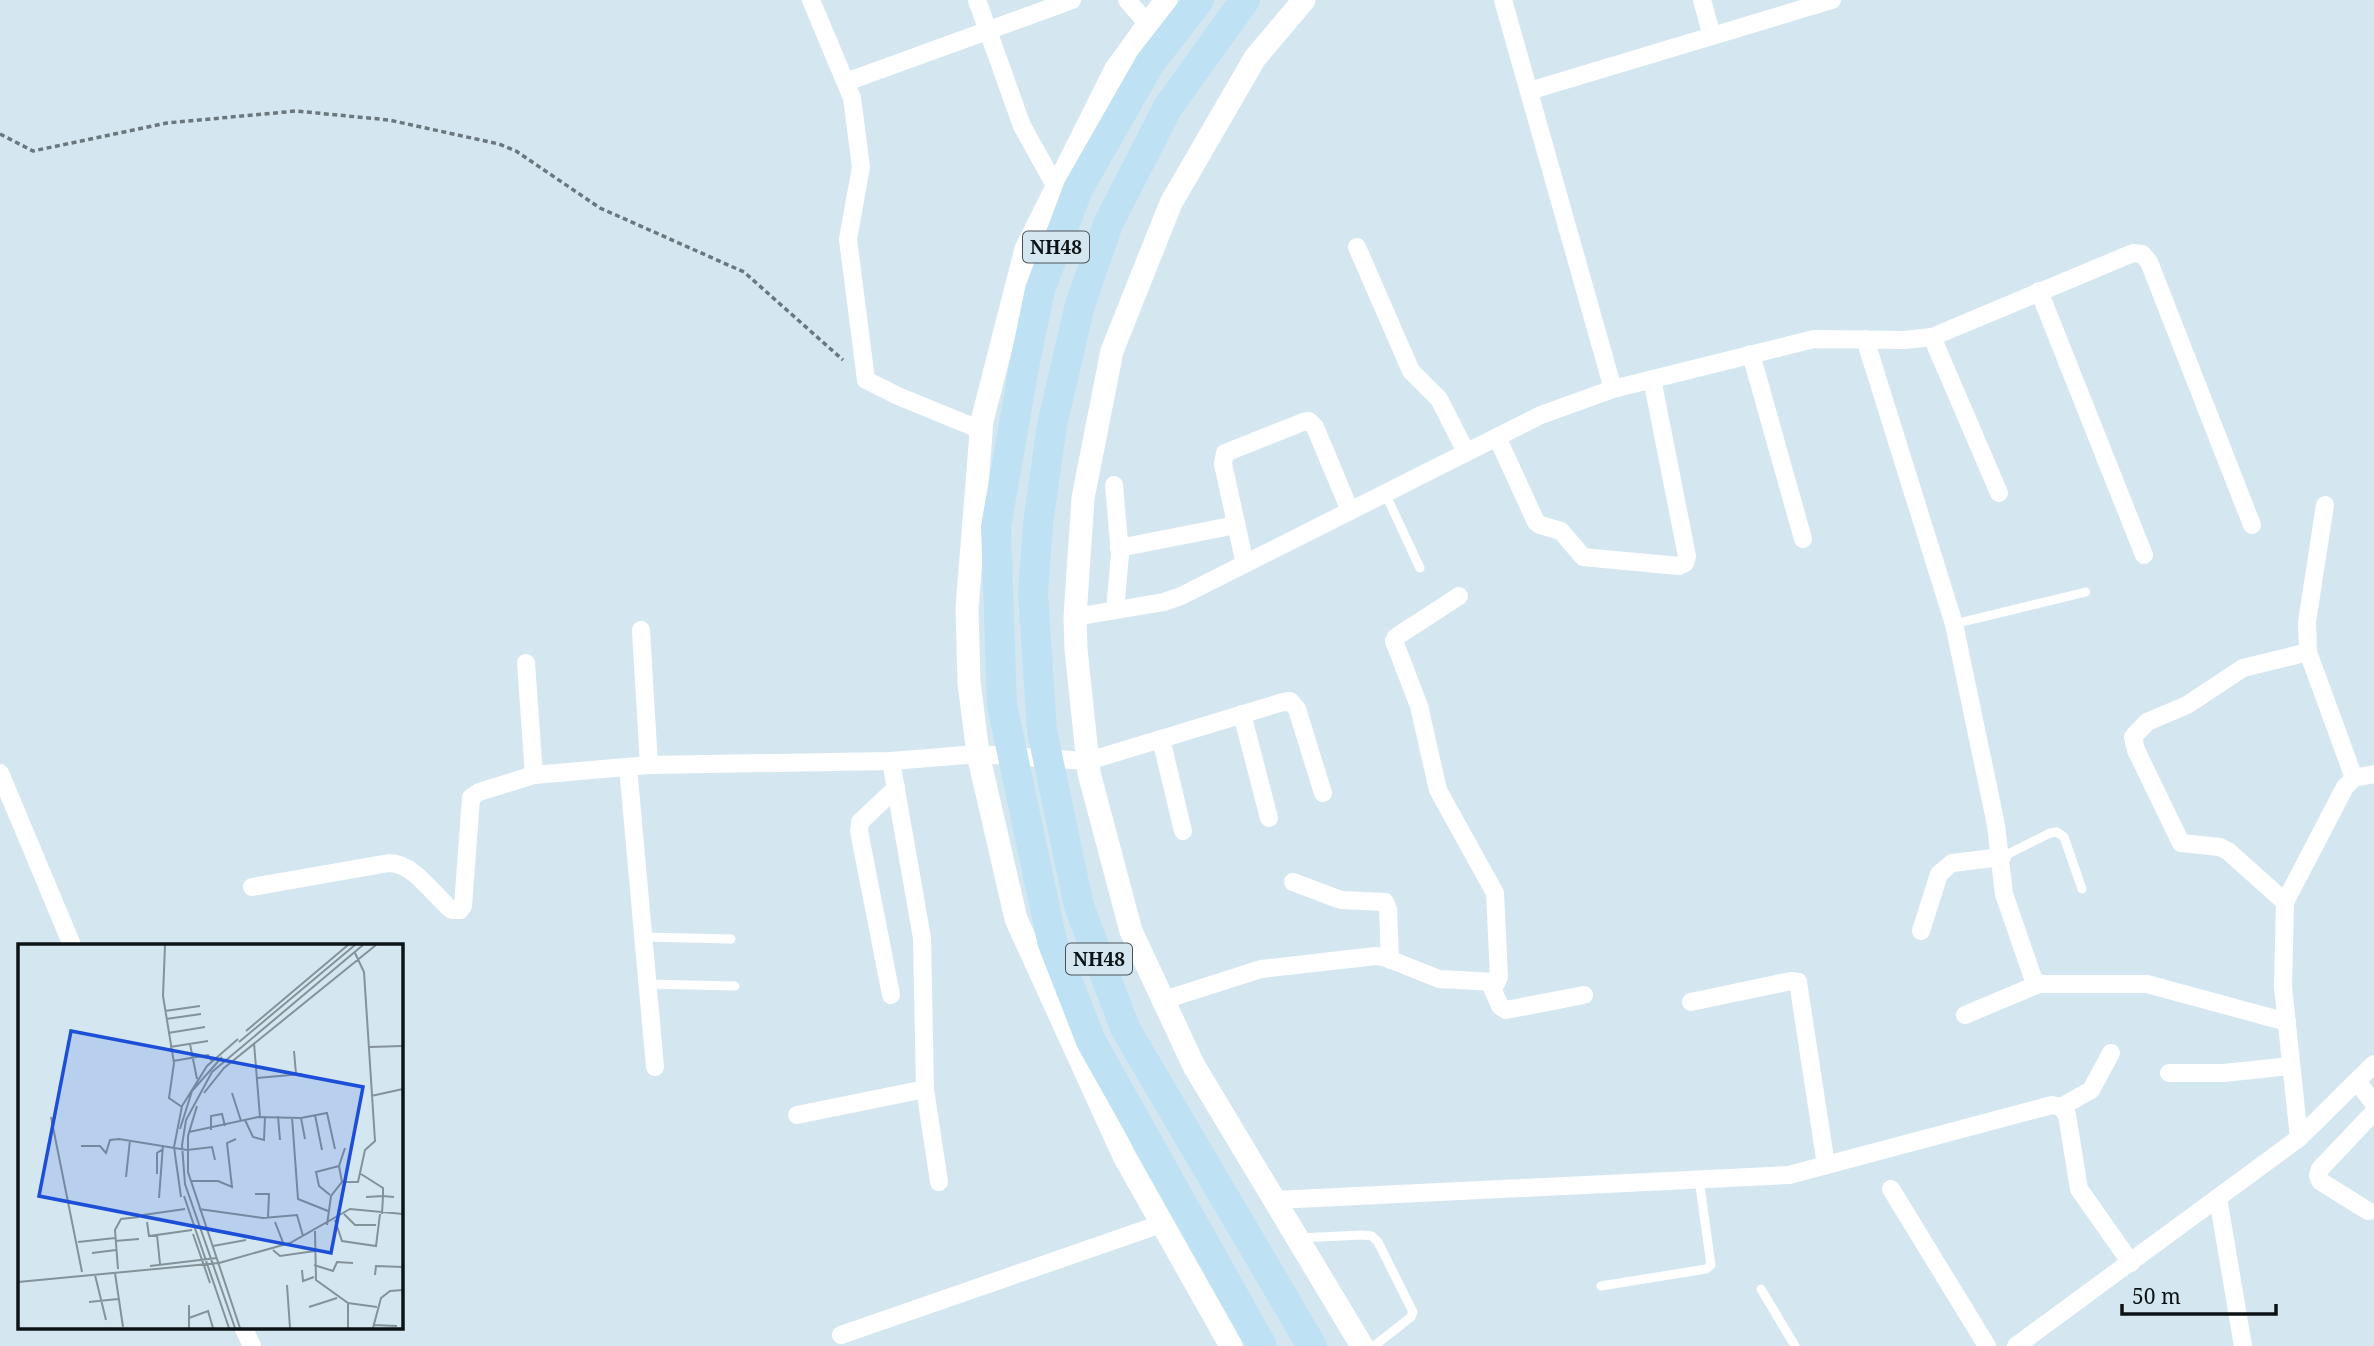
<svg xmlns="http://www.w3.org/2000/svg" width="2374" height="1346" font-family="'Noto Serif',serif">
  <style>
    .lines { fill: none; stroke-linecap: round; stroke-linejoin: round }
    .path { stroke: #6a777d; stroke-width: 3.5; stroke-dasharray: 5 3.5; stroke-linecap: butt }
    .service { stroke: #fff; stroke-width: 9 }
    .minor { stroke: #fff; stroke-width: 18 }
    .tertiary { stroke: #fff; stroke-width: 23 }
    .trunk { stroke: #bee2f4; stroke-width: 30 }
    .labels { text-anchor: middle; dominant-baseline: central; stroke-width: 6; stroke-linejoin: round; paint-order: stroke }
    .shield { fill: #d4e7f1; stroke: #485358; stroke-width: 2 }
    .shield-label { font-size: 19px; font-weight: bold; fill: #0c1316 }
    .inset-road { fill: none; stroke: #849299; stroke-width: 2 }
    .view { fill: #1d4ed8; fill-opacity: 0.15; stroke: #1d4ed8; stroke-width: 3.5 }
    .inset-edge { fill: none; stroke: #0c1316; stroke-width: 3.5 }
  </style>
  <rect width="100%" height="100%" fill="#d4e7f1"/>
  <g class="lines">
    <polyline class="path" points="0,134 33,151 167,123 296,111 389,120 499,144 516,151 600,208 744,272 843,360"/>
    <g class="service">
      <polyline points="1385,493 1420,568"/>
      <polyline points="1954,624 2086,592"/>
      <polyline points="2002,857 2050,833 2057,832 2064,837 2082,889"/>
      <polyline points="644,937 731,939"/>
      <polyline points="648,984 735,986"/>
      <polyline points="1299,1238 1362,1235 1372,1236 1378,1242 1413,1312 1411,1317 1374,1346"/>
      <polyline points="1601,1286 1706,1269 1711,1265 1699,1179"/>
      <polyline points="1761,1289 1795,1346"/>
    </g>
    <g class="minor">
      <polyline points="811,0 852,98 861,167 848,239 866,380 898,396 981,430"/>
      <polyline points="977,0 1022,126 1056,187"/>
      <polyline points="1127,0 1147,23"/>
      <polyline points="1503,0 1613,389"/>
      <polyline points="1702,0 1712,36"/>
      <polyline points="846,82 1072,0"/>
      <polyline points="1529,91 1832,0"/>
      <polyline points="1357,247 1411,371 1439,399 1466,452"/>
      <polyline points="2039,291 2144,555"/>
      <polyline points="1932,337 1999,493"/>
      <polyline points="1865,339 1954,624 1996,825 2004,894 2033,978 2039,984 2147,984 2287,1022"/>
      <polyline points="1751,354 1803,539"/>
      <polyline points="1497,437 1536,522 1540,525 1561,531 1583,557 1679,566 1685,563 1687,556 1652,379"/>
      <polyline points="1114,485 1120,554 1115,610"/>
      <polyline points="2325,505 2307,622 2308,652 2354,778"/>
      <polyline points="1119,548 1236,525"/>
      <polyline points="1245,564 1223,464 1225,453 1303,422 1309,421 1315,427 1350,511"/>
      <polyline points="1075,617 1164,602 1181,596 1541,415 1613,389 1814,339 1905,340 1932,337 2133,253 2142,254 2149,262 2252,525"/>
      <polyline points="641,630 649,765"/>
      <polyline points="526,663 534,775"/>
      <polyline points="1242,714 1269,818"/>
      <polyline points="1161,739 1183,831"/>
      <polyline points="891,761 922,938 925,1089 939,1182"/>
      <polyline points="628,767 655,1067"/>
      <polyline points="0,773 72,945"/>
      <polyline points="1293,882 1341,900 1385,902 1388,909 1390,960"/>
      <path d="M 252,887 L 389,863 C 412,863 431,891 447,906 L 452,910 L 460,910 L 463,906 L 471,798 L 479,792 L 534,775 L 649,765 L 891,761 L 978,754 L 1088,761 L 1283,702 L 1290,701 L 1297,709 L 1323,793"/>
      <polyline points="2285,902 2228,851 2220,847 2181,843 2136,750 2133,737 2147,722 2187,705 2243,668 2308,652"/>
      <polyline points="1921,931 1939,874 1952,863 2002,857"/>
      <polyline points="1490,983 1500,1006 1506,1010 1584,995"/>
      <polyline points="891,995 859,831 860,822 896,788"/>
      <polyline points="1164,1000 1261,969 1376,956 1384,957 1439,979 1497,982 1499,977 1495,893 1438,790 1419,706 1394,641 1396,637 1459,596"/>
      <polyline points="1691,1002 1791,981 1798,982 1826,1165"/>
      <polyline points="1965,1015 2039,984"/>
      <polyline points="2169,1073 2224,1073 2291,1066"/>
      <polyline points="2357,1081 2374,1104"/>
      <polyline points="2061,1107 2091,1090 2111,1053"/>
      <polyline points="797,1115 925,1089"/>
      <polyline points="2299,1138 2283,987 2285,902 2345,787 2354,778 2374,774"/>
      <polyline points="1891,1189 1987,1346"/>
      <polyline points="2218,1198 2243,1346"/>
      <polyline points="1276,1200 1789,1175 2052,1105 2061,1107 2067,1115 2079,1189 2131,1263"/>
      <polyline points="2368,1211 2320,1181 2318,1175 2320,1169 2374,1112"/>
      <polyline points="243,1327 252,1346"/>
      <polyline points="841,1335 1161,1224"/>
      <polyline points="2016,1346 2299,1138 2374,1064"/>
    </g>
    <g class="tertiary">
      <polyline points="1166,0 1116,69 1026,249 982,421 967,608 969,682 978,754 1016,919 1124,1156 1231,1346"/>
      <polyline points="1304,0 1255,58 1171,203 1112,351 1083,498 1075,617 1076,649 1089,773 1131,931 1194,1066 1362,1346"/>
    </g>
    <g class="trunk">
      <polyline points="1199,0 1150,63 1078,189 1040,290 1024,367 996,527 1002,705 1052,941 1091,1041 1262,1346"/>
      <polyline points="1245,0 1168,107 1108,224 1080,305 1052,425 1038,524 1033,593 1042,731 1079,906 1125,1028 1312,1346"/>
    </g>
  </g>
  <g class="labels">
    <g class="shield">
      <rect x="1023" y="231.5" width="66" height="31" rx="5"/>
      <rect x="1066" y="943.5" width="66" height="31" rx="5"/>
    </g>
    <g class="shield-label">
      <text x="1056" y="247">NH48</text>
      <text x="1099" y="959">NH48</text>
    </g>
  </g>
  <g transform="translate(18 944)">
    <rect width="385" height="385" fill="#d4e7f1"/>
    <path class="inset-road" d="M 147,1 L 145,52 L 156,119 L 151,154 L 164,163M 147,67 L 182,62M 148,75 L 183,70M 228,87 L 330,1M 150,89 L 187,83M 221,98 L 337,1M 236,99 L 242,173M 172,100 L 179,135M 152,103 L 190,97M 351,103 L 385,102M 276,107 L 278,130M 155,117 L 190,111 L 194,117M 239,134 L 284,130M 186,149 L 206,124 L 358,1M 214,149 L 223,177M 353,152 L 385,145M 179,162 L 170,192 L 170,228 L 222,384M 297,171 L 304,206M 260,172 L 262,196M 33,173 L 64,328M 274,173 L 280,255 L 310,267M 283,174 L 287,195M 227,176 L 235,193 L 246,196 L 247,173M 162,185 L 174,147 L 204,113M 193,186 L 193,172 L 204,170 L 207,182M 171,188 L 240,173 L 283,174 L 309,169 L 317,205M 63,202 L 82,202 L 88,209 L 92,196 L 101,195 L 169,206 L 194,203 L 197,216M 139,230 L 139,209 L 145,205M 343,230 L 365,244 L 365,252 L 348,253M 108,233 L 112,196M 173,237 L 200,237 L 214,243 L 209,199 L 218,195M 324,238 L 321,222 L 327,204M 237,250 L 251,250 L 250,273M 312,251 L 301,242 L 298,228 L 321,222M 166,252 L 211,384M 163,253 L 156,203 L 164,162 L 189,122 L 220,95M 141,254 L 145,201M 181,265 L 245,274 L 279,271 L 285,292M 326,270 L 337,281 L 358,281M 364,270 L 365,252 L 376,253M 125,271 L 167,265M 317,276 L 324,297 L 358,302 L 362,270M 129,278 L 131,292 L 174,286M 257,278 L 266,301M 309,281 L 313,252 L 324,238 L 340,238 L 347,206 L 357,197 L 346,28 L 337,9M 297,287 L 298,336 L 330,359 L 359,363M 175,290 L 192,339M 139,291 L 142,320M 97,297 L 121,295M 60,298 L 97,294M 195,302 L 228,296M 255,306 L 262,312 L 297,307M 74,309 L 98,306M 201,319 L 272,299 L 332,265 L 385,270M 296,321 L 315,327 L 319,318 L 335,319M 132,322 L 199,314M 100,325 L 97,286 L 103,275 L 121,273M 284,326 L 285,337 L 296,333M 97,329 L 105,383M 77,331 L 88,376M 357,331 L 358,322 L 385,323M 0,338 L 201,319M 269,341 L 272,384M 71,358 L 100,355M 330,359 L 330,384M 171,361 L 171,384M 291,363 L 319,354M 171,374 L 190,367 L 195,384M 356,381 L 379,382M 217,384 L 167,240 L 164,201 L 168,176 L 194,128 L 345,1M 355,384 L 363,354 L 372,347 L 385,346"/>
    <path class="view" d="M 53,87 L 345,143 L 313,309 L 21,252 Z"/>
    <rect width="385" height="385" class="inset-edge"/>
  </g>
  <path d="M2122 1304v10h154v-10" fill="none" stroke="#0c1316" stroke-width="3.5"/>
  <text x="2132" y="1304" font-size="21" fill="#0c1316" stroke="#d4e7f1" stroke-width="5" paint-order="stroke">50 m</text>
</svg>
